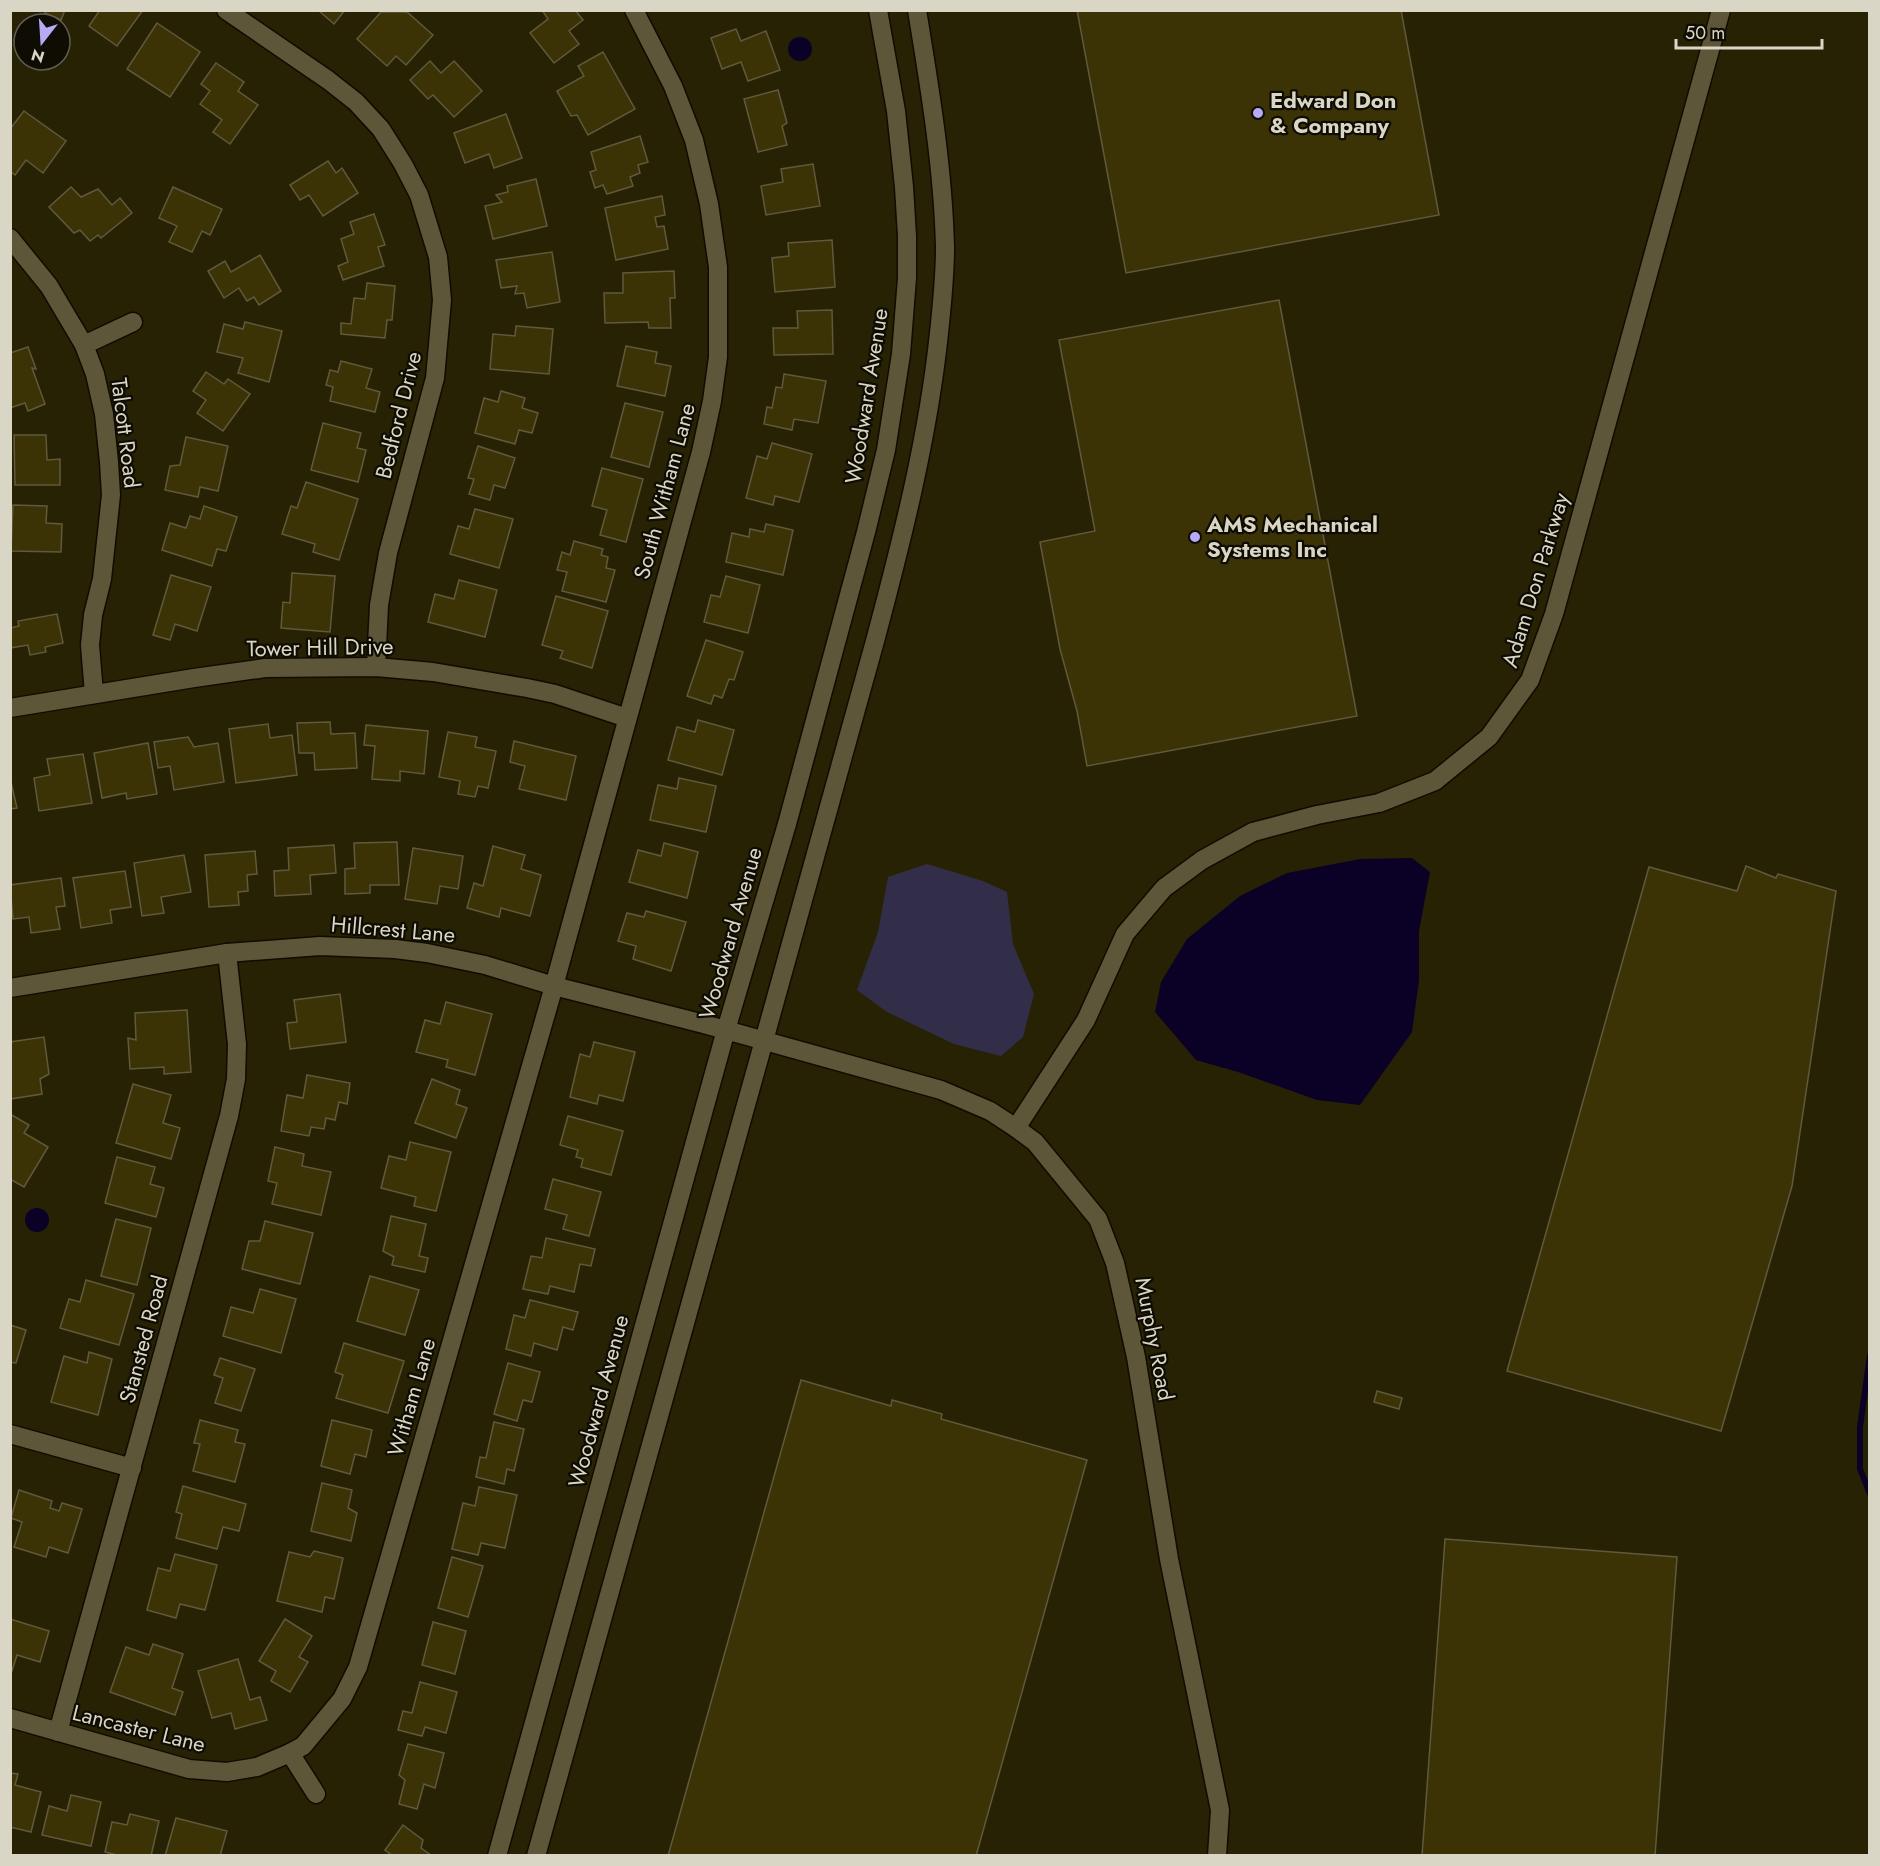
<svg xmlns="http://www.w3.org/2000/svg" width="1880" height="1866" font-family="Jost,sans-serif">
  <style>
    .green { fill: #322e49 }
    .water { fill: #0b0025 }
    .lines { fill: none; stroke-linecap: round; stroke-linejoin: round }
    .stream { stroke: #0b0025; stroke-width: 6 }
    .building { fill: #3b3205; stroke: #60593c; stroke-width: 1.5 }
    .minor-casing { stroke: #110b00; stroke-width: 21 }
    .minor { stroke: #5d5639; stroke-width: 18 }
    .poi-dot { fill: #b7abf8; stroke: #0e0c03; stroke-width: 2 }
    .labels { text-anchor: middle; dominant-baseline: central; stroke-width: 4.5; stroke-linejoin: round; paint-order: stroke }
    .poi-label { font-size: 22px; font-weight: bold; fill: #d9d6c5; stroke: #0e0c03; text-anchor: start }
    .street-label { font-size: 22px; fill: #d9d6c5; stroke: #0e0c03 }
  </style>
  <rect width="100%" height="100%" fill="#282205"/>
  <polygon class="green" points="927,864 983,881 1007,892 1013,944 1034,994 1023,1037 1001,1056 954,1044 887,1012 857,990 878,932 888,877"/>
  <g class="water">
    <circle cx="800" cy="49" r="12"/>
    <polygon points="1412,858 1430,872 1419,931 1419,980 1412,1032 1360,1105 1317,1100 1238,1072 1196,1060 1155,1012 1161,982 1187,939 1240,896 1287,873 1360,859"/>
    <circle cx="37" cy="1220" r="12"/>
  </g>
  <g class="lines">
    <polyline class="stream" points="1870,1355 1860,1427 1860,1469 1870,1494"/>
  </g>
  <g class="building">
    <polygon points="46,10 65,10 61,20 45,13"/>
    <polygon points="100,10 143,10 117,46 89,26"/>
    <polygon points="318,10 345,10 334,24"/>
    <polygon points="542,10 575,10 583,20 569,31 579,44 554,63 530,33 548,19"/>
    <polygon points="1077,10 1401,10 1439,215 1126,273"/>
    <polygon points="381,12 407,12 433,35 406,65 396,56 387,66 357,39"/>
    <polygon points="157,23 200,52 170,97 127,69"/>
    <polygon points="736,29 741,41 766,31 780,70 748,81 741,62 722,69 711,38"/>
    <polygon points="603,52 635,109 588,135 577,115 571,116 557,91 584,76 578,66"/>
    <polygon points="430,61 441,73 454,61 482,91 454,117 433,95 428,99 410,80"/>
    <polygon points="216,63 244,82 238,91 258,105 230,144 213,132 222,120 200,104 210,91 201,84"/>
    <polygon points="778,90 787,123 782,126 787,145 758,152 744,99"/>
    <polygon points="24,111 66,141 43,173 26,160 15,175 10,171 10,129"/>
    <polygon points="506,114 522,158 494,168 489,154 465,163 454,133"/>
    <polygon points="640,136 648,162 638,165 640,173 630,177 633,186 607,194 603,185 595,188 590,172 596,170 591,152"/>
    <polygon points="328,161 336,173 342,168 358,193 323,216 309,195 300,200 290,185"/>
    <polygon points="813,164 820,206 766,215 761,186 783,182 781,169"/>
    <polygon points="536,179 547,226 493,239 485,206 502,202 496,195 508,192 507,186"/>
    <polygon points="71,187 81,197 98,189 112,205 120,198 132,213 101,238 98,235 90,241 80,230 74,233 49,207"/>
    <polygon points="173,187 222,209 210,235 202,231 192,252 169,242 177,226 159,218"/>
    <polygon points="662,196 665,215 655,217 657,227 664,226 668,249 616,260 605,208"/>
    <polygon points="374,214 385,245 378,247 384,266 343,280 338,266 348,262 341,239 354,234 350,222"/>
    <polygon points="832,240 835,287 775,292 772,258 789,256 788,243"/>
    <polygon points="552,252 560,302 527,308 524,293 515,294 517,286 501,288 496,260"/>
    <polygon points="260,255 281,291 259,305 254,297 247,301 239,288 224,298 208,271 225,261 231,272"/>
    <polygon points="674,271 675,298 670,298 671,328 649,328 648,322 605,323 604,293 623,293 623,273"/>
    <polygon points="367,283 395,286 392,320 387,320 385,338 341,334 341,323 351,324 354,298 365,299"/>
    <polygon points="1279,300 1357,716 1087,766 1077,711 1060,649 1040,542 1095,531 1059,340"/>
    <polygon points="832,310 833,354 774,355 773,328 798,328 797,311"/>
    <polygon points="245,322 282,331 269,382 238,373 243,358 217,352 224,324 243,329"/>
    <polygon points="516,326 553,329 549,374 490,369 493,334 515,336"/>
    <polygon points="626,346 657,352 655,363 671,366 665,396 617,386"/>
    <polygon points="28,347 36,369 32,368 45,404 28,411 25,403 10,408 10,353"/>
    <polygon points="341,361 372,369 366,388 380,392 375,412 330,401 333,387 326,385 330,370 338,372"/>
    <polygon points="206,372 224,384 228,379 250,394 223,431 197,413 206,400 193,391"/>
    <polygon points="784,374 826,381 818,423 794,419 792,430 764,424 767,407 772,408 776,387 782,388"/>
    <polygon points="501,391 525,398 522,408 538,413 532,433 519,430 515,444 475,433 484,398 498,402"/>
    <polygon points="625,403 663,412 649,467 611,457"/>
    <polygon points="323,423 361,433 357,448 366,450 358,482 311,470"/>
    <polygon points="14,435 46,435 47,460 60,459 60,485 15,485"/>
    <polygon points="186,437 228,446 218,491 200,487 198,497 165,490 170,466 180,465"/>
    <polygon points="772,443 812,454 799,502 775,496 773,505 746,498 757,456 767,459"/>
    <polygon points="478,446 515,458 505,488 494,485 490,500 469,494 474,479 468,478"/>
    <polygon points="602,468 643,479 626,542 600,535 607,510 592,506"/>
    <polygon points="306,482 358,499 339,560 313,552 315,544 282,534 291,506 297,508"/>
    <polygon points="13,505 47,506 46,523 62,524 61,552 11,551"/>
    <polygon points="204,506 237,517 226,551 217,549 212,566 162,550 170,523 186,528 190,516 200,519"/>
    <polygon points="475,509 513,519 499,568 450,554 458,526 469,529"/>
    <polygon points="766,524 793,530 783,575 726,562 732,533 749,537 750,529 764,532"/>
    <polygon points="574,541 603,549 601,555 608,557 606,568 615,570 606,602 562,591 567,572 557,570 562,552 570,555"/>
    <polygon points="292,573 335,576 330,632 281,628 283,602 290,603"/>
    <polygon points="171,575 211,587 197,631 175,624 170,640 153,635"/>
    <polygon points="726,576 760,585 748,633 704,622 711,595 720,597"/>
    <polygon points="459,580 497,590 485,637 428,622 435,594 454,599"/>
    <polygon points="556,596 608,611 592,668 560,658 563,651 542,645"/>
    <polygon points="57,614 63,643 45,647 46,652 30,655 28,645 10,648 10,628 19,626 18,621"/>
    <polygon points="706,640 743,652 734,680 729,679 722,698 714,695 711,704 687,696"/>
    <polygon points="698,720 734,730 722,775 668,760 677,727 695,732"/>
    <polygon points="330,722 331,734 355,733 357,768 315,770 314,753 299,753 297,723"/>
    <polygon points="268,724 270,738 292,735 297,775 236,783 229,729"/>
    <polygon points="366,725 428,731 424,774 400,771 400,781 372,779 375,746 364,745"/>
    <polygon points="448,732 477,737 475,747 496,751 488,788 478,786 475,797 458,794 460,781 439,777"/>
    <polygon points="188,737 194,747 218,743 224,782 174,790 170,766 158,768 154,742"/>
    <polygon points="514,741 576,756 566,800 519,789 525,766 510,762"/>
    <polygon points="148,743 157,794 127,799 126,793 102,798 94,753"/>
    <polygon points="83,754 92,803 39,811 34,778 50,775 47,759"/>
    <polygon points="10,778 17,808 10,809"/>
    <polygon points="679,778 716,786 706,832 650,820 658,785 677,789"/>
    <polygon points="397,842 399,885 370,885 370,893 345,894 345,869 355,868 354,843"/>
    <polygon points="664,843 698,852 687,898 629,882 638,850 661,856"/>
    <polygon points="334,845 336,873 310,875 311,894 275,896 274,871 289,870 288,848"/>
    <polygon points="493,846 525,855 521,869 541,875 530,916 501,908 499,917 467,908 474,883 483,886"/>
    <polygon points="413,848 463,856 458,889 440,886 437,904 405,899"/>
    <polygon points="255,851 257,874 247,875 248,891 238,892 239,905 209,907 205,855"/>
    <polygon points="184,855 191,892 161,897 164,913 142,916 134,863"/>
    <polygon points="1746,866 1776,878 1778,874 1836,891 1792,1186 1721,1431 1507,1371 1649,867 1737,891"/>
    <polygon points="125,871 131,907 110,910 112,923 81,928 73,878"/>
    <polygon points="61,878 65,906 56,907 60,929 31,933 29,917 13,919 10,885"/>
    <polygon points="646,911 686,922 671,971 633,959 636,946 618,941 627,913 644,917"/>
    <polygon points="340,994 346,1042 290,1049 287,1023 297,1022 294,1000"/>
    <polygon points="446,1002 492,1014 475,1075 446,1067 448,1060 416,1052 425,1020 440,1024"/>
    <polygon points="187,1010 191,1072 164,1074 164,1067 130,1069 128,1038 136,1040 135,1013"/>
    <polygon points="44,1037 49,1074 40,1079 42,1094 10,1099 10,1042"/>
    <polygon points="594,1042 635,1052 623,1101 599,1095 597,1104 570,1097 580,1054 590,1057"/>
    <polygon points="307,1075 350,1083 347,1104 339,1102 335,1120 326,1118 324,1129 311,1127 309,1136 281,1131 287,1095 303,1098"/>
    <polygon points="432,1079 460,1090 456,1104 467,1108 456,1138 415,1123"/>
    <polygon points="133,1084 171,1095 163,1123 180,1128 171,1159 116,1143"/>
    <polygon points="10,1114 29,1125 24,1133 48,1147 24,1187 10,1179"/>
    <polygon points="568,1116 623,1131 611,1175 581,1167 583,1159 576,1157 578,1150 560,1145"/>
    <polygon points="410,1142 451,1152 436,1211 414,1206 416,1197 381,1188 389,1156 406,1160"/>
    <polygon points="275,1147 304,1154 302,1166 331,1172 321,1215 272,1204 277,1183 268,1181"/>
    <polygon points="117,1157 155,1167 150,1184 164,1188 156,1217 105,1203"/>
    <polygon points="553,1179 601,1192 589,1236 563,1229 567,1215 545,1209"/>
    <polygon points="391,1216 426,1224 419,1256 428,1258 425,1272 392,1265 394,1257 383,1251"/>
    <polygon points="116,1219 151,1228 137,1285 101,1276"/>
    <polygon points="265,1221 313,1233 300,1284 242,1269 249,1241 260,1241"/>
    <polygon points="546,1238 595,1249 591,1266 580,1264 574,1292 550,1286 548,1294 523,1289 531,1256 542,1258"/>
    <polygon points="370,1276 419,1290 405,1335 357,1321"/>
    <polygon points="86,1280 134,1294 119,1345 60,1328 69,1299 80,1302"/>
    <polygon points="260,1289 296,1299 281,1353 223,1336 231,1307 253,1313"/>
    <polygon points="530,1300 578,1312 573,1330 563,1327 557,1350 534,1343 531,1356 506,1349 514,1315 525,1318"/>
    <polygon points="10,1325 26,1330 16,1363 10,1362"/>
    <polygon points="344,1343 404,1361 388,1413 336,1398 343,1375 335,1372"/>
    <polygon points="89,1352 112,1359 98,1415 51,1402 64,1356 87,1363"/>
    <polygon points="220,1358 255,1369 241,1411 215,1403 223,1378 214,1375"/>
    <polygon points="508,1363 540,1372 532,1402 523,1400 517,1421 494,1414"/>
    <polygon points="801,1380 891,1406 892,1400 942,1414 941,1419 1087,1460 976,1856 668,1856"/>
    <polygon points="1377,1391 1402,1398 1399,1409 1374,1402"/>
    <polygon points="200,1420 238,1430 235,1442 245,1444 235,1482 193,1471 200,1444 194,1443"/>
    <polygon points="332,1420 372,1430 366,1457 355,1454 350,1474 321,1466"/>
    <polygon points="494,1422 524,1429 514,1471 507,1469 504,1484 476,1477 480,1457 486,1458"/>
    <polygon points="322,1483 352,1490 348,1508 357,1513 351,1541 311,1531"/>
    <polygon points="183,1486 246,1504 239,1531 223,1527 217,1549 176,1538 182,1514 176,1512"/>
    <polygon points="479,1487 517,1495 505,1548 481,1543 478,1555 452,1549 463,1503 475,1506"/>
    <polygon points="19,1490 52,1501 50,1508 59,1511 62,1503 82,1509 68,1553 49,1547 46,1557 14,1547 22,1522 11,1518"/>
    <polygon points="1445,1539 1677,1557 1655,1856 1422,1856"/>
    <polygon points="314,1551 343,1558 334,1599 325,1597 322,1612 277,1601 289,1552 310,1557"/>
    <polygon points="175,1554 217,1565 205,1610 180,1604 176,1618 147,1610 158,1568 170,1571"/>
    <polygon points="452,1557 483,1566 468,1617 438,1608"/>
    <polygon points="10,1619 49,1631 40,1662 17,1655 12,1671 10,1670"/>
    <polygon points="285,1619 312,1636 299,1657 308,1662 290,1692 271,1681 276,1671 259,1661"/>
    <polygon points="433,1622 466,1631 455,1674 422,1665"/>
    <polygon points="153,1644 183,1654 172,1688 183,1692 175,1715 110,1692 126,1647 149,1655"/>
    <polygon points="238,1659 250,1700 260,1697 267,1720 235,1729 231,1713 212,1718 198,1671"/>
    <polygon points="420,1682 457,1692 446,1733 425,1727 422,1736 398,1730 403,1711 412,1713"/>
    <polygon points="408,1744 444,1753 435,1788 424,1784 417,1809 399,1804 405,1780 399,1775"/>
    <polygon points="10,1773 18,1774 15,1785 41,1792 31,1832 10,1827"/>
    <polygon points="71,1795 101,1802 91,1846 42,1835 49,1806 67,1811"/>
    <polygon points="130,1814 159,1821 151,1856 121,1856 105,1852 112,1822 127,1825"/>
    <polygon points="176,1818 227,1831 220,1856 165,1856"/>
    <polygon points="403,1825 423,1840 421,1848 432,1856 393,1856 385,1850"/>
  </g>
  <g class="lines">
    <g class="minor-casing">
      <g id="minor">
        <polyline points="226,10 328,80 356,102 381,129 403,164 419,195 438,257 442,300 435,378 388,553 379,605 376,667"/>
        <polyline points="10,238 49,286 84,345 95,374 104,414 109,462 111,495 102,579 93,615 90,645 94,694"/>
        <polyline points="84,345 133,322"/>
        <polyline points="10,708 194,678 265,668 376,667 433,672 527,688 555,694 627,718"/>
        <polyline points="10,988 227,953 320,946 395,949 427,953 485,965 554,986 704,1024 941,1090 990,1111 1016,1128 1035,1142 1098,1219 1115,1263 1136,1357 1169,1559 1220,1810 1217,1856"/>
        <polyline points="1016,1128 1086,1020 1125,934 1164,888 1202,860 1253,832 1317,815 1379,803 1435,781 1489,737 1530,680 1554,614 1721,10"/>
        <polyline points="10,1434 132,1468"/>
        <polyline points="10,1718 189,1769 227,1772 257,1767 290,1753"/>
        <polyline points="58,1732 229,1116 236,1079 237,1044 227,953"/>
        <polyline points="316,1794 290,1753 303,1746 342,1699 358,1667 554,986 701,452 712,401 718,357 718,267 709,204 694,140 673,86 634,10"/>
        <polyline points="497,1856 726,1030 787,824 866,532 886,450 901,354 907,278 907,236 904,187 896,111 878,10"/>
        <path d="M 536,1856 C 612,1583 688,1310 765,1037 C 802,905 839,773 875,641 C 902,540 928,438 939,333 C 942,305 945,276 945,247 C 943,168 930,89 917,10"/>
      </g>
    </g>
    <use href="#minor" class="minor"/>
  </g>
  <g class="poi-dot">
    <circle cx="1258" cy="113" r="6"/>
    <circle cx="1195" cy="537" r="6"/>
  </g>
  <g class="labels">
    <g class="poi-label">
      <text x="1270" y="100">Edward Don<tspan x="1270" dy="25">&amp; Company</tspan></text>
      <text x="1207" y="524">AMS Mechanical<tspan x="1207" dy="25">Systems Inc</tspan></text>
    </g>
    <g class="street-label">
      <text transform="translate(866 396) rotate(-81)">Woodward Avenue</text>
      <text transform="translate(398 415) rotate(-76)">Bedford Drive</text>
      <text transform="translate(126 433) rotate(83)">Talcott Road</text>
      <text transform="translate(664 491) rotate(-75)">South Witham Lane</text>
      <text transform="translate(1535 580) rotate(-73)">Adam Don Parkway</text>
      <text transform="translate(320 647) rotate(-1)">Tower Hill Drive</text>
      <text transform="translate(393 929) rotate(5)">Hillcrest Lane</text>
      <text transform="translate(730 933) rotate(-74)">Woodward Avenue</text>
      <text transform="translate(143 1339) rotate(-75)">Stansted Road</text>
      <text transform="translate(1155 1339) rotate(79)">Murphy Road</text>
      <text transform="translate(411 1397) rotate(-74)">Witham Lane</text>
      <text transform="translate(598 1401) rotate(-75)">Woodward Avenue</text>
      <text transform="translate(139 1728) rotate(14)">Lancaster Lane</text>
    </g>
  </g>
  <rect width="1880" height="1866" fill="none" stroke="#d9d6c5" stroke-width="24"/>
  <g transform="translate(42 42) rotate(197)"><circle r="28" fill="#0e0c03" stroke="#5f5d51" stroke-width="1.5"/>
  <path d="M0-4.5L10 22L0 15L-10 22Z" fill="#b7abf8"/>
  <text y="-9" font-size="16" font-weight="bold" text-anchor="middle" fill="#d9d6c5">N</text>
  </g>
  <path d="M1676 39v9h146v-9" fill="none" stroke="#d9d6c5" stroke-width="3"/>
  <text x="1685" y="39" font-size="18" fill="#d9d6c5" stroke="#0e0c03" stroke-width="4.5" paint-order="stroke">50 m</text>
</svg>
